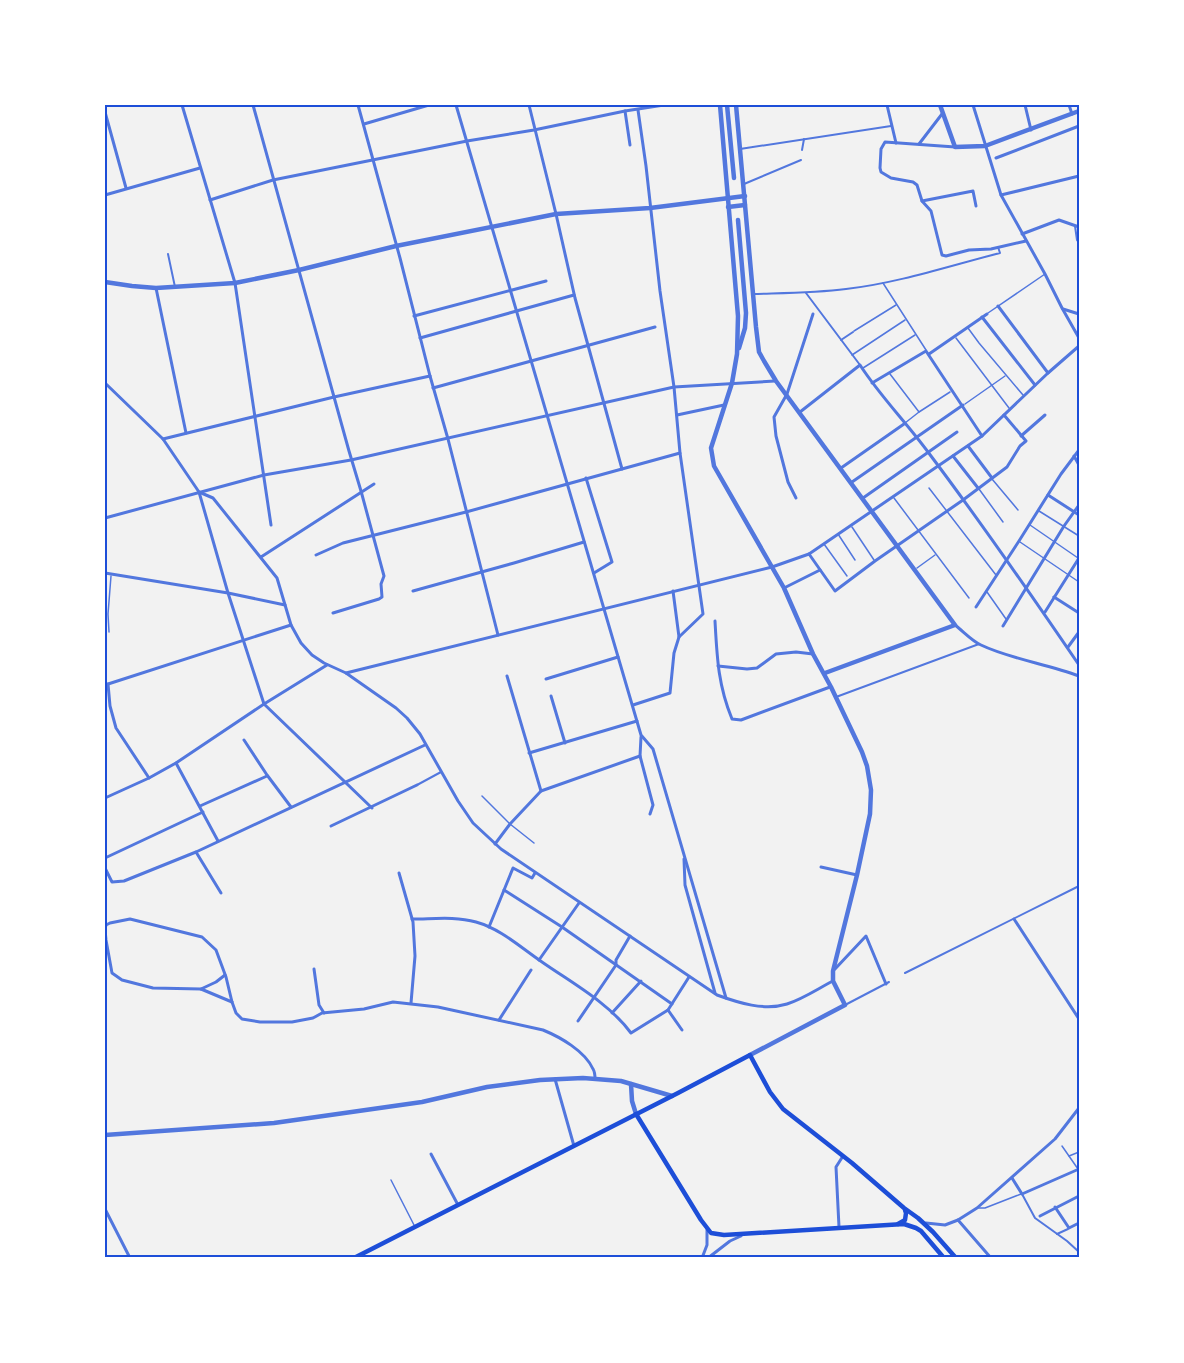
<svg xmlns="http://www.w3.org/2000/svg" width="1184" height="1363" font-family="Lato,sans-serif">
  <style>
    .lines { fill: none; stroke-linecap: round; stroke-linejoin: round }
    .service { stroke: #5277de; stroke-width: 1.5 }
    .pedestrian { stroke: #5277de; stroke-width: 2 }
    .minor { stroke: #5277de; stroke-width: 3 }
    .tertiary { stroke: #5277de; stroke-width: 4.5 }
    .secondary { stroke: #1d4ed8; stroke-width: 4.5 }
    .neatline { fill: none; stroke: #1d4ed8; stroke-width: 2 }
  </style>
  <rect width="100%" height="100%" fill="#f2f2f2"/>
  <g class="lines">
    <g class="service">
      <polyline points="883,283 926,350"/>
      <polyline points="988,313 1045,274"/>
      <polyline points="968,328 979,343 1023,395"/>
      <polyline points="854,331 896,305"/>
      <polyline points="956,338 1009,408"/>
      <polyline points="852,355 905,320"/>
      <polyline points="863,368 915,335"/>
      <polyline points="890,374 919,412"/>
      <polyline points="965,404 1005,376"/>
      <polyline points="905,423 919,412 950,392"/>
      <polyline points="992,479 1018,510"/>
      <polyline points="929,488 996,575"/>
      <polyline points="979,489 1003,522"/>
      <polyline points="894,498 969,598"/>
      <polyline points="1039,511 1079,536"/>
      <polyline points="1030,525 1078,558"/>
      <polyline points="852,527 874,560"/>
      <polyline points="838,534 855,560"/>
      <polyline points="1020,542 1079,582"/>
      <polyline points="824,544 847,576"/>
      <polyline points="917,568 935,555"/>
      <polyline points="987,592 1006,619"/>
      <polyline points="109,632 108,614 111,576"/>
      <polyline points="482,796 510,824 534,843"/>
      <polyline points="1062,1146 1078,1169"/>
      <polyline points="1069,1156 1079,1152"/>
      <polyline points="391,1180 414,1225"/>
      <polyline points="977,1208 985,1208 1021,1194"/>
    </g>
    <g class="pedestrian">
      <polyline points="740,149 891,126"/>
      <polyline points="802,150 804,139"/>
      <polyline points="744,184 801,160"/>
      <polyline points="1075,226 1077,240 1079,243"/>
      <polyline points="168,254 175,287"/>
      <polyline points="806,293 860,365"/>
      <path d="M 753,294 C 784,293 815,293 846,289 C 898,283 949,266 1000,253 L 998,247"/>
      <polyline points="841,340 853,332"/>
      <polyline points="836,697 979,644"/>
      <polyline points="417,785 441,772"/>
      <polyline points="905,973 1079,886"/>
      <polyline points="845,1005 889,982"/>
      <polyline points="1022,1194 1035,1218 1067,1241 1079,1252"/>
      <polyline points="1057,1234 1068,1229"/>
    </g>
    <g class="minor">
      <polyline points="182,105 235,283 271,525"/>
      <polyline points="253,105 349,451 361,491 384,576 381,584 382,597 379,599 333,613"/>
      <polyline points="358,105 400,258 430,376 448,439 498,635"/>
      <polyline points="456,105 641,735 653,749 726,998"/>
      <polyline points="529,105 556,214 575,298 622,469"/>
      <polyline points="887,105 896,143"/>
      <polyline points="973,105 1001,195 1045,274 1062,308 1079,338"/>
      <polyline points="1025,105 1031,130"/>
      <polyline points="1069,105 1072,114"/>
      <polyline points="625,111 630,145"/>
      <polyline points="105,112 126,188"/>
      <polyline points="364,124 429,105"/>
      <polyline points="919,144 942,114"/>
      <polyline points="955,147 885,142 881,149 880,168 881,172 891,178 913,182 917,185 922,201 931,211 942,255 946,256 969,250 991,249 1026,241"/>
      <polyline points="996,158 1079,126"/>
      <polyline points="105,195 200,168"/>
      <polyline points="1001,195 1079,176"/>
      <polyline points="210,200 273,180 467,141 534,130 625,111 664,105"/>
      <polyline points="922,201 973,191 976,206"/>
      <polyline points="1022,234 1059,220 1079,227"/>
      <polyline points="105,270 105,276"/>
      <polyline points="156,288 186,433"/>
      <polyline points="998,306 1048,373"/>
      <polyline points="1063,309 1079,314"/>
      <polyline points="414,316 546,281"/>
      <polyline points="982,317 1035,385"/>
      <polyline points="420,338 574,295"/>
      <polyline points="929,354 987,314"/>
      <path d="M 105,383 L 163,439 L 199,492 L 213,498 L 277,578 L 291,625 L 301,643 L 312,655 L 324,663 L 346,673 L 396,708 L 407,718 L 420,734 L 458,801 L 473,823 L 501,849 L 717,995 C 739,1003 764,1011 787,1004 C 803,999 819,988 833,981"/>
      <polyline points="872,383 926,351 982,436"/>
      <polyline points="433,388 655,327"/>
      <path d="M 800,412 L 860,365 C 880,396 906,422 928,452 C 980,521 1030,593 1079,665"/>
      <polyline points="677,415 724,405"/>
      <polyline points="1021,436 1045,415"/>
      <polyline points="163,439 334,397 430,376"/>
      <polyline points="968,446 992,478"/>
      <polyline points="953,456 978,488"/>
      <polyline points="1074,456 1079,465"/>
      <polyline points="841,468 904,424"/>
      <polyline points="586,478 612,562 594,573"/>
      <polyline points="852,482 963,405"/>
      <polyline points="199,492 228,593 264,704 372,808"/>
      <polyline points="1048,495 1079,515"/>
      <polyline points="796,498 788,482 776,436 774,417 787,394 813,314"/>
      <polyline points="863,498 957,432"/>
      <polyline points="105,518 264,475 351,460 674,387 775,381"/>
      <polyline points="809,554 835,591 875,561 963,500 1007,467 1020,446 1026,441 1004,415"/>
      <polyline points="316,555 343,543 466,512 680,453"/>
      <polyline points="261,557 374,484"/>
      <polyline points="105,573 228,593 285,605"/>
      <polyline points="784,588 820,570"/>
      <polyline points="413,591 514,563 584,542"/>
      <polyline points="673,591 679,637"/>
      <polyline points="1054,597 1079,613"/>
      <polyline points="976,607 1019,541 1061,474 1079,450"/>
      <polyline points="1045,612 1079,558"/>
      <path d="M 715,621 C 717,657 718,685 732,719 L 741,720 L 830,687"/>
      <path d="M 955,625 C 964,632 972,641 981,645 C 1010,659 1048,664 1079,676"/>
      <polyline points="1003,626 1064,526 1079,505"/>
      <polyline points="1068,647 1079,632"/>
      <polyline points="718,666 747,669 757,668 776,654 796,652 813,654"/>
      <polyline points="346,673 772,567 809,554 982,436 1048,373 1079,346"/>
      <polyline points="507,676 541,791"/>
      <polyline points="546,679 618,657"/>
      <polyline points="108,684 110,706 116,728 149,778"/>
      <polyline points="105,685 291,625"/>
      <polyline points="551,696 565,743"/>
      <polyline points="633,705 670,693 674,653 679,637 703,614 680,453 674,387 660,291 646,166 638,110"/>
      <polyline points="641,737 640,756 653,805 650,814"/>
      <polyline points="244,740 267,775 291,807"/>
      <polyline points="529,753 637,721"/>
      <polyline points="176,763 218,841"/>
      <polyline points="105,798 149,778 176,763 264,704 327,665"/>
      <polyline points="200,806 267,776"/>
      <polyline points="331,826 417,785"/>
      <polyline points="495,844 510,824 541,791 640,756"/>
      <polyline points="196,852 221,893"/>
      <polyline points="105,858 203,812"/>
      <polyline points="684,859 685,885 715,993"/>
      <polyline points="821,867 857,875"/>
      <polyline points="105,868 112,882 124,881 196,852 425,745"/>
      <polyline points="399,873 413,922 415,956 411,1003"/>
      <polyline points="504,890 562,927 672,1004"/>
      <path d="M 412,919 C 433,919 455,916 476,922 C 501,929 520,947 542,962 C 572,983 609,1003 631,1033 L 668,1010 L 689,977"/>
      <polyline points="1014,919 1079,1019"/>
      <polyline points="489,927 513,868 532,878 535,873"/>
      <path d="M 105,929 L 106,925 L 110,923 L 130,919 L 202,937 L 216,950 L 226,977 L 232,1002 L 236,1013 L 242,1019 L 260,1022 L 292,1022 L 313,1018 L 322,1013 L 364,1009 L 393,1002 L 438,1007 L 543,1030 C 560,1037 585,1051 593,1069 C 595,1072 595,1075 595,1079"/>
      <polyline points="105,930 106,940 112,973 122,980 153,988 201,989 232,1002"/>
      <polyline points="539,960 579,903"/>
      <polyline points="314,969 319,1005 324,1013"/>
      <polyline points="835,969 866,936 886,984"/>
      <polyline points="201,989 216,982 225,975"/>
      <polyline points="668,1010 682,1030"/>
      <polyline points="612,1013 641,981"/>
      <polyline points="499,1020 531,970"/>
      <polyline points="578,1021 616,965 616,960 630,936"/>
      <polyline points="555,1079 574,1146"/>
      <polyline points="431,1154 458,1205"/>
      <polyline points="1012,1178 1022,1194 1079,1169"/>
      <polyline points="1055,1207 1069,1228 1079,1223"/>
      <polyline points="105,1209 130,1258"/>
      <polyline points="1040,1216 1079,1196"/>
      <polyline points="958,1220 991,1258"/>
      <polyline points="926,1223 945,1225 958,1220 977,1208 1055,1139 1079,1108"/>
      <polyline points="839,1227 836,1167 843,1156"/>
      <polyline points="702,1258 707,1245 707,1230"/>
      <polyline points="708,1258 730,1241 741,1236"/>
    </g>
    <g class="tertiary">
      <polyline points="720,105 738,316 737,354 732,383 711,448 714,466 784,588 813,654 831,687 862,752 867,766 871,790 870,814 857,875 833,971 833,981 845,1005 750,1055"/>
      <polyline points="727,105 734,178"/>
      <polyline points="736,105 756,327 759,352 764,361 776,381 955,625 825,673"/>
      <polyline points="940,105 955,147 985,146 1079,111"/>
      <polyline points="728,207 745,205"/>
      <polyline points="738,220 746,313 745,328 739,348"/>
      <polyline points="105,282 132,286 156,288 235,283 299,270 396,246 556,214 650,208 745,196"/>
      <polyline points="631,1084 632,1101 636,1114"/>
      <polyline points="105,1135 274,1123 422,1102 487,1087 540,1080 583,1078 621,1081 672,1096"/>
    </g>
    <g class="secondary">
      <polyline points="636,1114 701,1220 711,1233 724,1235 904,1224 916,1228 921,1231 944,1258"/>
      <polyline points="898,1224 905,1220 906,1213 905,1210"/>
      <polyline points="354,1258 678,1093 750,1055 770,1092 783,1109 852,1163 904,1208 918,1218 933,1232 956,1258"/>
    </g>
  </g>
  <rect width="1184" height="1363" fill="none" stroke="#ffffff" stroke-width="213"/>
  <rect x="106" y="106" width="972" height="1150" class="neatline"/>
</svg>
